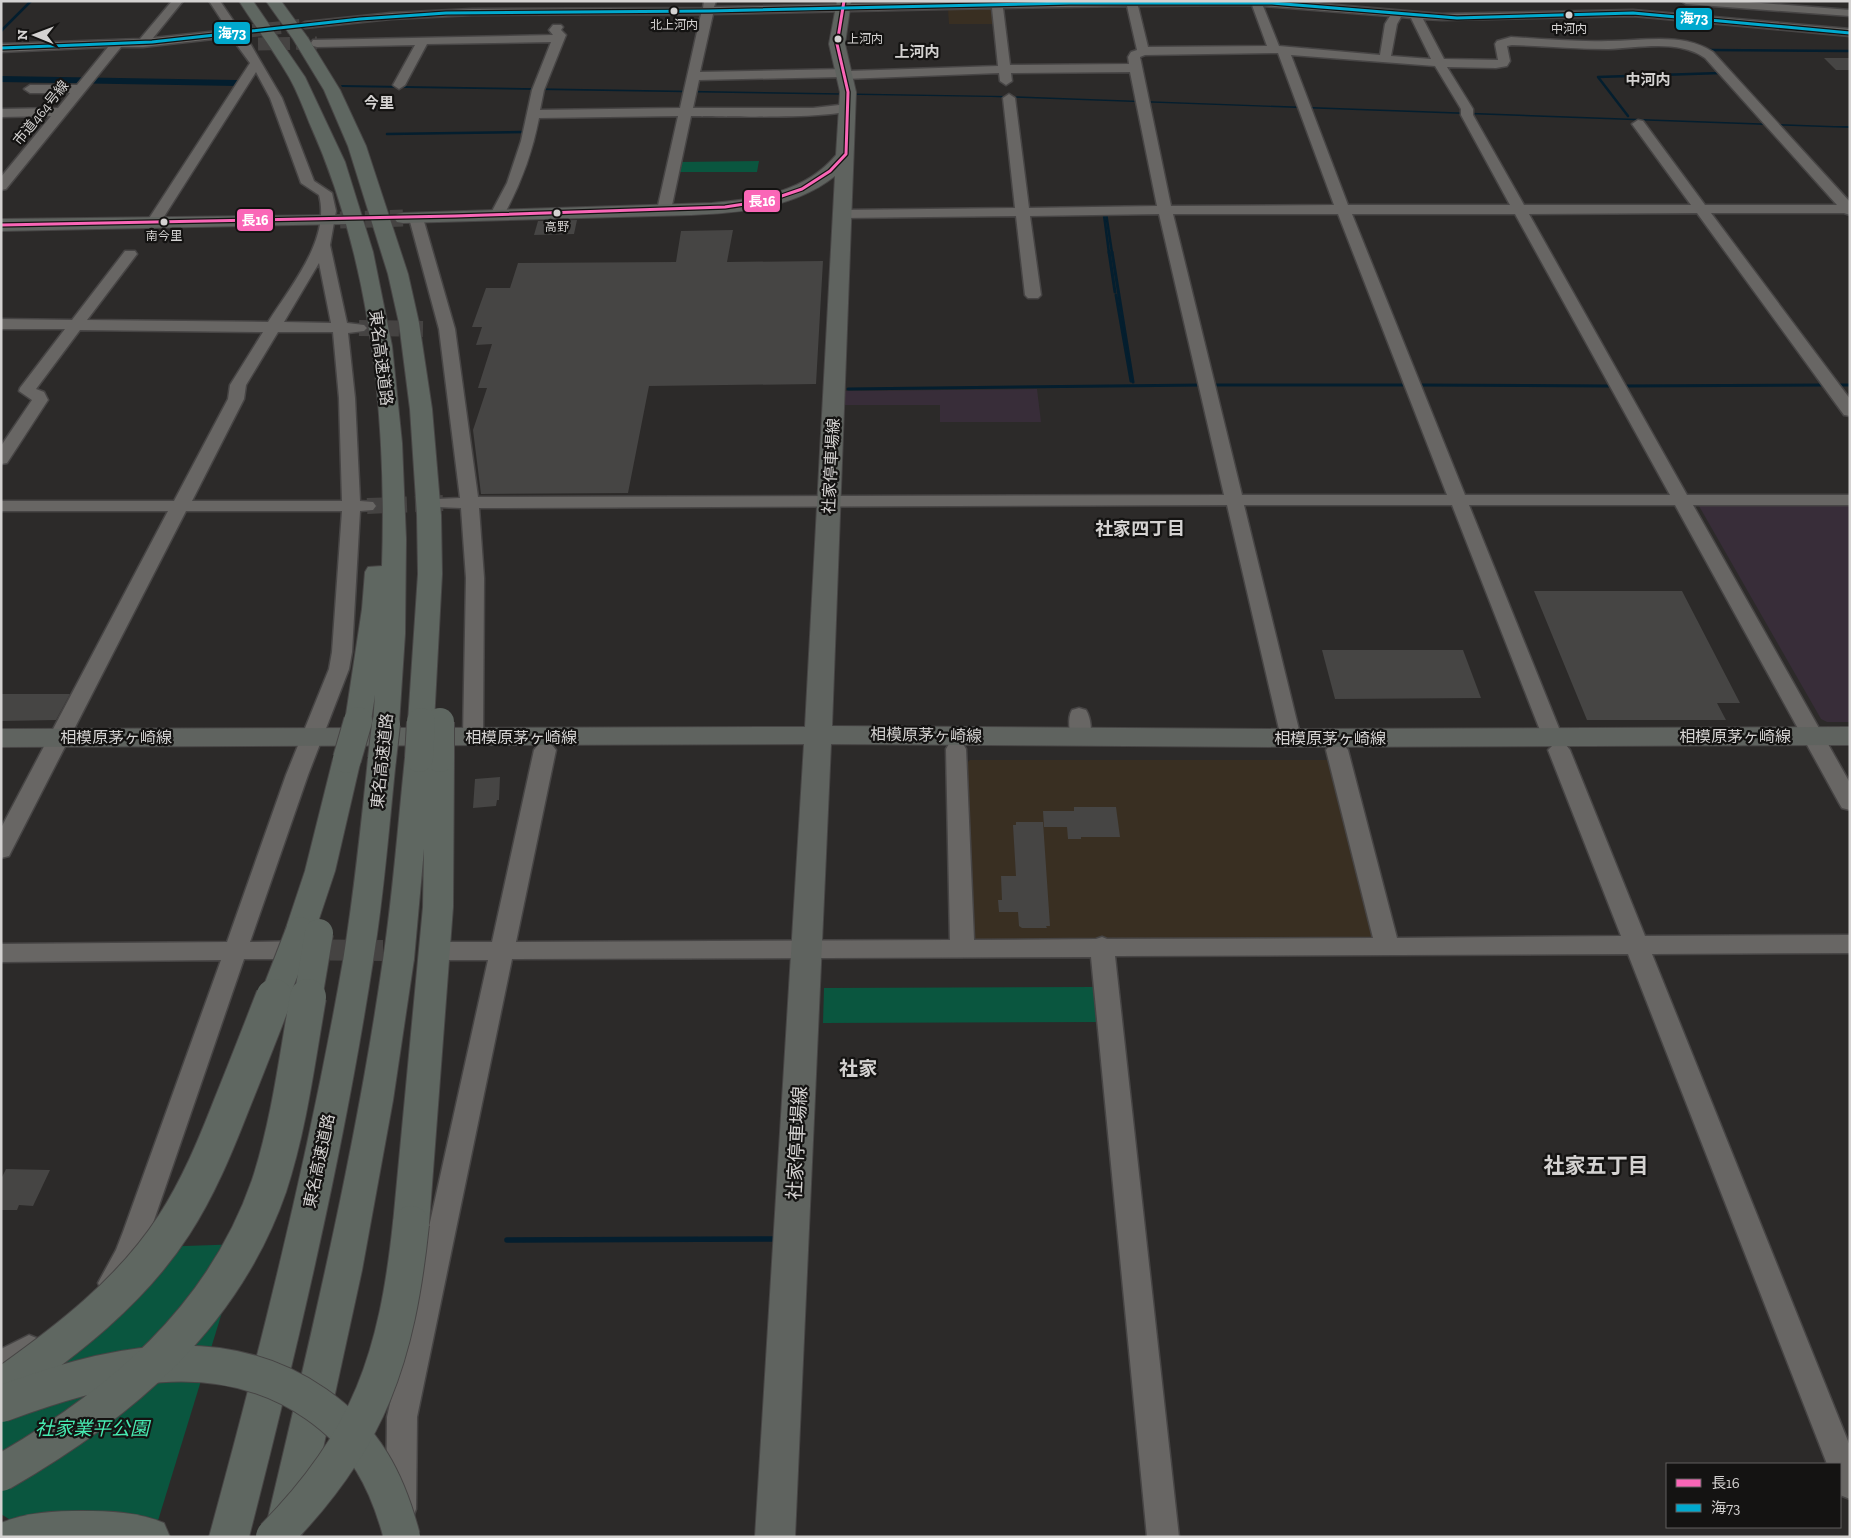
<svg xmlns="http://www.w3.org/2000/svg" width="1851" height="1538" font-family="'Zilla Slab','Noto Sans JP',serif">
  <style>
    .industrial { fill: #382d39 }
    .education { fill: #392f22 }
    .green { fill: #0a563f }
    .water { fill: #041e2e }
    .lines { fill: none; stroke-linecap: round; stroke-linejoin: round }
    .stream-far2 { stroke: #041e2e; stroke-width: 2.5 }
    .stream-far1 { stroke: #041e2e; stroke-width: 3 }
    .stream { stroke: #041e2e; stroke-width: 5.5 }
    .canal { fill: #041e2e; fill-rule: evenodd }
    .building { fill: #464544 }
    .minor-tunnel-far2 { stroke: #454342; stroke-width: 13; stroke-dasharray: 13 6; stroke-linecap: butt }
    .minor-tunnel-far1 { stroke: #454342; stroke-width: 16; stroke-dasharray: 16 8; stroke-linecap: butt }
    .minor-tunnel { stroke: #454342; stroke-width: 21; stroke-dasharray: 21 11; stroke-linecap: butt }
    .major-tunnel { stroke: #454342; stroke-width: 17; stroke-dasharray: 17 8; stroke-linecap: butt }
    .minor-casing { stroke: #474545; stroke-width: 3 }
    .major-casing { stroke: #474545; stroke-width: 2 }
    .highway-casing { stroke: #474545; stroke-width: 2 }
    .minor { fill: #686664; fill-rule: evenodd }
    .major { fill: #5f635f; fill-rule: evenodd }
    .highway { fill: #5f6761; fill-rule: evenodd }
    .highway-bridge-far1-casing { stroke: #474545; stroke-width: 30; stroke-linecap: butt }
    .highway-bridge-casing { stroke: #474545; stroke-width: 38; stroke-linecap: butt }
    .highway-bridge-far1 { stroke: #5f6761; stroke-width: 28 }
    .highway-bridge { stroke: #5f6761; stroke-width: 36 }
    .bus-1-casing { stroke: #141312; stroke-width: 5.5 }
    .bus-2-casing { stroke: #141312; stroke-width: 5.5 }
    .bus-1 { stroke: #fa66b7; stroke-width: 3 }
    .bus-2 { stroke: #00a9ce; stroke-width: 3 }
    .bus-dot { fill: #d4d2d1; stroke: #141312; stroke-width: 2 }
    .labels { text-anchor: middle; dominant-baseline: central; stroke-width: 4.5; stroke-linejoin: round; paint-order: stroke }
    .far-bus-label { font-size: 12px; fill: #d4d2d1; stroke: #141312 }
    .far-street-label { font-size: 14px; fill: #d4d2d1; stroke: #141312 }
    .far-neighbourhood-label { font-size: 15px; font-weight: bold; fill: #d4d2d1; stroke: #141312 }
    .street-label { font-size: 16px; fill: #d4d2d1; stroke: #141312 }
    .neighbourhood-label { font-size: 18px; font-weight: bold; fill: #d4d2d1; stroke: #141312 }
    .quarter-label { font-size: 19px; font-weight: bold; fill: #d4d2d1; stroke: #141312 }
    .near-street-label { font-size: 19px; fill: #d4d2d1; stroke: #141312 }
    .near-park-label { font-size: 19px; font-style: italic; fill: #47ebb1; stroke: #141312 }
    .near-neighbourhood-label { font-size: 21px; font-weight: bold; fill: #d4d2d1; stroke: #141312 }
    .line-badge { stroke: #141312; stroke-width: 2 }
    .badge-label { font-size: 14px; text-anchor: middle; font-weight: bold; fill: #fff }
  </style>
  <rect width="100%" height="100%" fill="#2c2a29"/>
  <g class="industrial">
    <polygon points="1037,389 1041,422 940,422 940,405 844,405 845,391"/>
    <polygon points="1850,503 1850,722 1827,722 1821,719 1699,506 1701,504"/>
  </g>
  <g class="education">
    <polygon points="993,8 994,24 949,24 948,9"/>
    <polygon points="970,760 1330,760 1375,941 979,942 970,934 966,763"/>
  </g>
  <g class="green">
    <polygon points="759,161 757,172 677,172 680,162"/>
    <polygon points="1095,987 1099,1022 823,1023 824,988"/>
    <polygon points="243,1244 153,1537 12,1521 1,1514 1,1382 156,1247"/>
  </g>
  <polygon class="water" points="341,85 1006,96 1834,126 1850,126 1850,128 992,97 342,87"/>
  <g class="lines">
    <g class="stream-far2">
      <polyline points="1,31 31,1"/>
      <polyline points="1709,50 1850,51"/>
      <polyline points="1628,116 1598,77 1721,73 1719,71"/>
      <polyline points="387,134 524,132"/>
      <polyline points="1106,213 1112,253"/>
      <polyline points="1104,215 1109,253"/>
    </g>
    <g class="stream-far1">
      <polyline points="1109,252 1115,292"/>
      <polyline points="1112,252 1133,382"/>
      <polyline points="1116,295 1131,381"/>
      <polyline points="1211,385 1408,385"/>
      <polyline points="1416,385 1613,386"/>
      <polyline points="1834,385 1850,385"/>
      <polyline points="1621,386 1826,385"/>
      <polyline points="848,389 1203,385"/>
    </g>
    <polyline class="stream" points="507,1240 772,1239"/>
    <polygon class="canal" points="1,76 237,80 242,83 237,86 1,82"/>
  </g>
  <g class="building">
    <polygon points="1824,58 1850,58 1850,70 1836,70"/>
    <polygon points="577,220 574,234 534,235 538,221"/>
    <polygon points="733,230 727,262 823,261 816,384 649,386 628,493 481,494 473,430 487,388 478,388 492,344 476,345 482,327 472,327 486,288 510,288 518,263 676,262 681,231"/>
    <polygon points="1534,591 1682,591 1740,703 1717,703 1726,720 1587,720"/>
    <polygon points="1322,650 1463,650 1481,698 1335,699"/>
    <polygon points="1,694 70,694 56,720 1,721"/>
    <polygon points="500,777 499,800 497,800 496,806 473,808 475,779"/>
    <polygon points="1074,807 1116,807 1120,837 1081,837 1081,839 1068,839 1067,827 1044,827 1043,811 1074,811"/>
    <polygon points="1016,822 1043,822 1050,926 1046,926 1047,928 1022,928 1019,926 1018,912 999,912 998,900 1002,900 1001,876 1016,876 1013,825 1016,825"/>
    <polygon points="6,1169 50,1170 33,1206 19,1205 17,1210 1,1210 1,1179"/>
  </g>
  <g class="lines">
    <g class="minor-tunnel-far2">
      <polyline points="249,31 305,25"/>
      <polyline points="258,44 317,43"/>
    </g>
    <g class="minor-tunnel-far1">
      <polyline points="359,328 431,329"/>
      <polyline points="367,506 443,503"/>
    </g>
    <polyline class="minor-tunnel" points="330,950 446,951"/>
    <polyline class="major-tunnel" points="340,220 403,218"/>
    <g class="minor-casing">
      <g id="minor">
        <path d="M 172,1 L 183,1 L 153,38 L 228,30 L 209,1 L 220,1 L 239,29 L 253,29 L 255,31 L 253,33 L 242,35 L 245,41 L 251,45 L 282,98 L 314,181 L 332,193 L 336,211 L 330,245 L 347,323 L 364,325 L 367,328 L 364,331 L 348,333 L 355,398 L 360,501 L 373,502 L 376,506 L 373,510 L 360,511 L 352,652 L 349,669 L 308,775 L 250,942 L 306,941 L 314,944 L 318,950 L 314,956 L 306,959 L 244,959 L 142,1255 L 122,1292 L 112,1295 L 102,1292 L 98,1283 L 116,1250 L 123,1232 L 221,960 L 1,962 L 1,944 L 227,942 L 286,775 L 329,669 L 332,652 L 342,511 L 186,511 L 12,850 L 9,856 L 1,858 L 1,828 L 168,511 L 1,511 L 1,501 L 174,501 L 228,399 L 230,385 L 263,332 L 80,330 L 36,389 L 44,392 L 48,400 L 7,463 L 1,464 L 1,446 L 32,400 L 19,391 L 20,388 L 65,329 L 1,329 L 1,319 L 72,320 L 125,251 L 135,251 L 137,254 L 87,320 L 268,322 C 290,287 331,239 319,195 L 301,183 L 270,98 L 256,72 L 158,226 L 148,226 L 146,223 L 250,63 L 231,37 L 143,47 L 121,47 L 6,189 L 1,190 L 1,177 L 51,116 L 1,117 L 1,109 L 58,108 L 70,93 L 30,93 L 24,89 L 30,85 L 77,85 L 108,47 L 1,52 L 1,44 L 140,39 ZM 319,263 L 331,323 L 284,322 ZM 278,332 L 333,332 L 339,398 L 342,501 L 192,501 L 244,399 L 246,385 Z"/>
        <path d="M 704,1 L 716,1 L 714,7 L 991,1 L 1289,1 L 1442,14 L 1633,10 L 1850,29 L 1850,36 L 1633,16 L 1442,20 L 1423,19 L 1444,59 L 1498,60 L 1495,44 L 1497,41 L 1511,37 C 1543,39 1576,42 1608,41 C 1642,41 1684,32 1713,52 L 1850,202 L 1850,215 L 1844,213 L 1711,213 L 1850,399 L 1850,416 L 1844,415 L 1697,213 L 1529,214 L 1687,495 L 1850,495 L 1850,505 L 1693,505 L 1850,783 L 1850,810 L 1842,808 L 1839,803 L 1675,505 L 1469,505 L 1563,738 L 1559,743 L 1566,745 L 1570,750 L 1645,936 L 1850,935 L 1850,953 L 1652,954 L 1850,1446 L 1850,1499 L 1840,1495 L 1840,1464 L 1827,1464 L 1628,954 L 1115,956 L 1179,1537 L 1147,1537 L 1091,957 L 512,959 L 417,1417 L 416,1509 L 412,1520 L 401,1524 L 390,1520 L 386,1509 L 387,1417 L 488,960 L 446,960 L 438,957 L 434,951 L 438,945 L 446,942 L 492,942 L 534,750 L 538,745 L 545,743 L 552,745 L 556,750 L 516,942 L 950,940 L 946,749 L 949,744 L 956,742 L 963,744 L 966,749 L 974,940 L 1096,939 L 1102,937 L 1107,939 L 1373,938 L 1326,750 L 1330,745 L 1337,743 L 1344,745 L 1348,750 L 1397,938 L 1621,936 L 1548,750 L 1553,745 L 1546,743 L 1543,738 L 1452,505 L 1244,505 L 1301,738 L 1298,743 L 1291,745 L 1284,743 L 1281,738 L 1227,505 L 479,508 L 484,578 L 483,737 L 480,742 L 473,744 L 466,742 L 463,737 L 466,578 L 461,508 L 437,507 L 434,503 L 437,499 L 460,498 L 439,329 L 409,218 L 411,215 L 421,215 L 423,218 L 455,329 L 478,497 L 1224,495 L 1159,214 L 1030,216 L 1041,295 L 1038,298 L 1028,298 L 1025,295 L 1016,216 L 842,218 L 835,214 L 842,210 L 1015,208 L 1003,98 L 1009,94 L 1015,98 L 1029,208 L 1157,206 L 1130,72 L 1011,73 L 1012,81 L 1006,85 L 1000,81 L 999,73 L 845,79 L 840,77 L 699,80 L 693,108 L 813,108 L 848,104 L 854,108 C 844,120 714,116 691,116 L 671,210 L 664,214 L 657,210 L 678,116 L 539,118 C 532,154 521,183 504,215 L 502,218 L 492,218 L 490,215 L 507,183 L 521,141 L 532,90 L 551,42 L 427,44 L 405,85 L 399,89 L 393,85 L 415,45 L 317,47 L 313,46 L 311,43 L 313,40 L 553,35 L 549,30 L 553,25 L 561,25 L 563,27 L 561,30 L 566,35 L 544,90 L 540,110 L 680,108 L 701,14 L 472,15 L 391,19 L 305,28 L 299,25 L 305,22 L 391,13 L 472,9 L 703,8 ZM 1252,5 L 1267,46 L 1148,47 L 1138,6 ZM 1127,6 L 1137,50 L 1131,52 L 1128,57 L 1129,64 L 1010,65 L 1003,8 ZM 1263,6 L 1390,16 L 1385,24 L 1380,55 L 1279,46 ZM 992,8 L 998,66 L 849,71 L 844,69 L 700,72 L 713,14 ZM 1401,17 L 1411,18 L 1431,59 L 1391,56 L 1397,24 ZM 1512,45 C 1543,46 1576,49 1608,49 C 1638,48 1678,39 1705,58 L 1837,205 L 1705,205 L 1643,121 L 1638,120 L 1632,124 L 1691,205 L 1524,205 L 1473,115 L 1473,109 L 1447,67 L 1496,68 L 1507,66 L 1510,61 L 1507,46 ZM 1278,53 L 1334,205 L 1171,206 L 1140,57 L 1145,55 ZM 1291,55 L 1435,66 L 1461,109 L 1461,115 L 1510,205 L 1348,205 ZM 1173,214 L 1338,214 L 1447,495 L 1242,495 ZM 1352,214 L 1515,214 L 1670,495 L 1465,495 Z"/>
        <polygon points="1681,1 1736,1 1850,10 1850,16 1686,4"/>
        <path d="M 1079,708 L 1086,710 C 1091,718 1093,734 1088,742 L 1081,744 L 1074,742 C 1069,734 1067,718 1072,710 Z"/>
        <path d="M 29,1335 L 39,1339 L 43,1348 C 36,1363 17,1372 1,1378 L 1,1349 Z"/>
      </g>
    </g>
    <g class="major-casing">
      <g id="major">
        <path d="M 837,1 L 851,1 L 845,44 L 856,92 L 832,726 L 1291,729 L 1850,727 L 1850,745 L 1291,747 L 831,744 L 795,1537 L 755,1537 L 804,744 L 1,747 L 1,729 L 805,727 L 835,176 C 795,208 741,213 691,215 L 403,223 L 397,222 L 394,218 L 397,214 L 403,213 L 712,203 C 758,199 805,192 836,155 L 840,92 L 829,44 Z"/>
        <polygon points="340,215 346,216 349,220 346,224 1,231 1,219"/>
      </g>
    </g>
    <g class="highway-casing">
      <g id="highway">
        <path d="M 239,1 L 253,1 L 305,77 L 345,162 L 373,252 L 392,346 L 402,443 L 406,539 L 405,634 L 399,724 L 395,730 L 386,733 L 377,730 L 373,724 L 375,695 L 371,721 L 367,727 L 358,730 L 349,727 L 345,721 L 362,609 L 365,572 L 368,567 L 382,566 C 387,417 371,259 309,122 C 303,107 297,91 289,77 C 274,51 255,26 239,1 Z"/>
        <polygon points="266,1 281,1 308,38 340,90 366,146 408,274 419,323 432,409 441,515 442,574 434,722 430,728 421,731 412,728 408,722 418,574 417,515 410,409 399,323 388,274 348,146 324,90 293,39"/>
        <path d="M 419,749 L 430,753 L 440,749 L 450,752 L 454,758 L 453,907 L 429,1224 L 423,1235 L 411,1239 L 399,1235 L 393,1224 L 423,907 L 424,849 L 414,959 L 393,1100 L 362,1270 L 307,1522 L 301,1536 L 275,1537 L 273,1536 L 267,1522 C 311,1336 356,1149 383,960 C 393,893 398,825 405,758 L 409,752 Z"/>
        <polygon points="347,750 357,753 361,759 335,871 315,931 311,939 300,942 289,939 285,931 305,871 333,759 337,753"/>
        <path d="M 382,750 L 392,753 L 396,759 C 389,826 384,894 373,961 C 343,1155 298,1346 249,1537 L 209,1537 C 261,1347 309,1155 343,961 C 354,894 361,826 368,759 L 372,753 Z"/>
        <path d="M 82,1511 C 110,1511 138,1512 164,1523 L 170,1537 L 1,1537 L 1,1523 C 27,1512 55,1511 82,1511 Z"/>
      </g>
    </g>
    <use href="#minor" class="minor"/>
    <use href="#major" class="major"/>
    <use href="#highway" class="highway"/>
    <g class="highway-bridge-far1-casing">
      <g id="highway-bridge-far1">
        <polyline points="440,722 440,758"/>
        <polyline points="419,758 421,722"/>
        <polyline points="347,759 358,721"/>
        <polyline points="382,759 386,724"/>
        <polyline points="274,998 300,931"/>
        <polyline points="308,998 319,933"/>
      </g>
    </g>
    <g class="highway-bridge-casing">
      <g id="highway-bridge">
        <path d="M 1,1387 C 65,1342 131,1292 174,1225 C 198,1188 215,1147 231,1106 C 246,1069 260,1033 274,997"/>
        <path d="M 1,1404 C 104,1366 218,1336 316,1404 C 365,1438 387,1480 402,1537"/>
        <path d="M 1,1473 C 119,1405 223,1319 269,1186 C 289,1125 297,1060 308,997"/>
        <path d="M 274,1537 C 370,1440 397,1357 411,1224"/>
      </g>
    </g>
    <use href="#highway-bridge-far1" class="highway-bridge-far1"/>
    <use href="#highway-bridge" class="highway-bridge"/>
    <g class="bus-1-casing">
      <polyline id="bus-1" points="1,225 455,216 725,207 770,200 802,189 830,171 846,154 848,92 837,44 844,1"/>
    </g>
    <g class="bus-2-casing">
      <polyline id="bus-2" points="1,48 152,42 360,19 446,13 709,11 1069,3 1272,3 1457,18 1633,13 1850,33"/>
    </g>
    <use href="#bus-1" class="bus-1"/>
    <use href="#bus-2" class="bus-2"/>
  </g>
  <g class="bus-dot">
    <circle cx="674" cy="11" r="4.5"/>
    <circle cx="1569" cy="15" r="4.5"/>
    <circle cx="838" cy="39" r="4.5"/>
    <circle cx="557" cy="213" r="4.5"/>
    <circle cx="164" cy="222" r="4.5"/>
  </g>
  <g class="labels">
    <g class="far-bus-label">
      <text x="674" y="25">北上河内</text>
      <text x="1569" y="29">中河内</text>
      <text x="847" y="39" text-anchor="start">上河内</text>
      <text x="557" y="227">高野</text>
      <text x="164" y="236">南今里</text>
    </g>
    <g class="far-street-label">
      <text transform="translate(41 113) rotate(-51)">市道464号線</text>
    </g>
    <g class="far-neighbourhood-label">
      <text x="917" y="52">上河内</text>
      <text x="1648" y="80">中河内</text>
      <text x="379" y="103">今里</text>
    </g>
    <g class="street-label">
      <text transform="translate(381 358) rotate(83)">東名高速道路</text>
      <text transform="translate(831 466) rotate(-87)">社家停車場線</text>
      <text transform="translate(926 735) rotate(1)">相模原茅ヶ崎線</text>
      <text x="1735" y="736">相模原茅ヶ崎線</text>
      <text x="116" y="737">相模原茅ヶ崎線</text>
      <text x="521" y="737">相模原茅ヶ崎線</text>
      <text x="1330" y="738">相模原茅ヶ崎線</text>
      <text transform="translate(382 761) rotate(-84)">東名高速道路</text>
      <text transform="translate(319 1161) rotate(-78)">東名高速道路</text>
    </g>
    <g class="neighbourhood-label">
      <text x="1140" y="529">社家四丁目</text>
    </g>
    <g class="quarter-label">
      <text x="858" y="1068">社家</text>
    </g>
    <g class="near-street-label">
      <text transform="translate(797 1143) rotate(-87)">社家停車場線</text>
    </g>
    <g class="near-park-label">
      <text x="92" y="1428">社家業平公園</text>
    </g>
    <g class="near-neighbourhood-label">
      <text x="1596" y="1165">社家五丁目</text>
    </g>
  </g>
  <g class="line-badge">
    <rect x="1675" y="7" width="38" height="24" rx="5" fill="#00a9ce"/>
    <rect x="213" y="21" width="38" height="24" rx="5" fill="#00a9ce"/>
    <rect x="743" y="189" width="38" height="24" rx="5" fill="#fa66b7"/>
    <rect x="236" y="208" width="38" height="24" rx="5" fill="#fa66b7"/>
  </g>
  <g class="badge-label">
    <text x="1694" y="23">海73</text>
    <text x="232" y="38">海73</text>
    <text x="762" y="206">長16</text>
    <text x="255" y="225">長16</text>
  </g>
  <rect width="1851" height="1538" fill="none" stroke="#d4d2d1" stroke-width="5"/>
  <rect x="1666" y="1463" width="175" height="65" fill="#141312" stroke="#615f5e"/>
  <rect x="1676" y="1479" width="25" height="8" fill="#fa66b7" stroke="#615f5e"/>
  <text x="1711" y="1488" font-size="15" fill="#d4d2d1">長16</text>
  <rect x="1676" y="1504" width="25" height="8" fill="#00a9ce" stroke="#615f5e"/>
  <text x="1711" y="1513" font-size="15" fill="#d4d2d1">海73</text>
  <g transform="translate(35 35) rotate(271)" stroke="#141312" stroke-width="4" paint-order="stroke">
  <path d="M0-4L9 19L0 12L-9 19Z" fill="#d4d2d1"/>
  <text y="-8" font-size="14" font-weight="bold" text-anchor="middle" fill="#d4d2d1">N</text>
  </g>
</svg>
